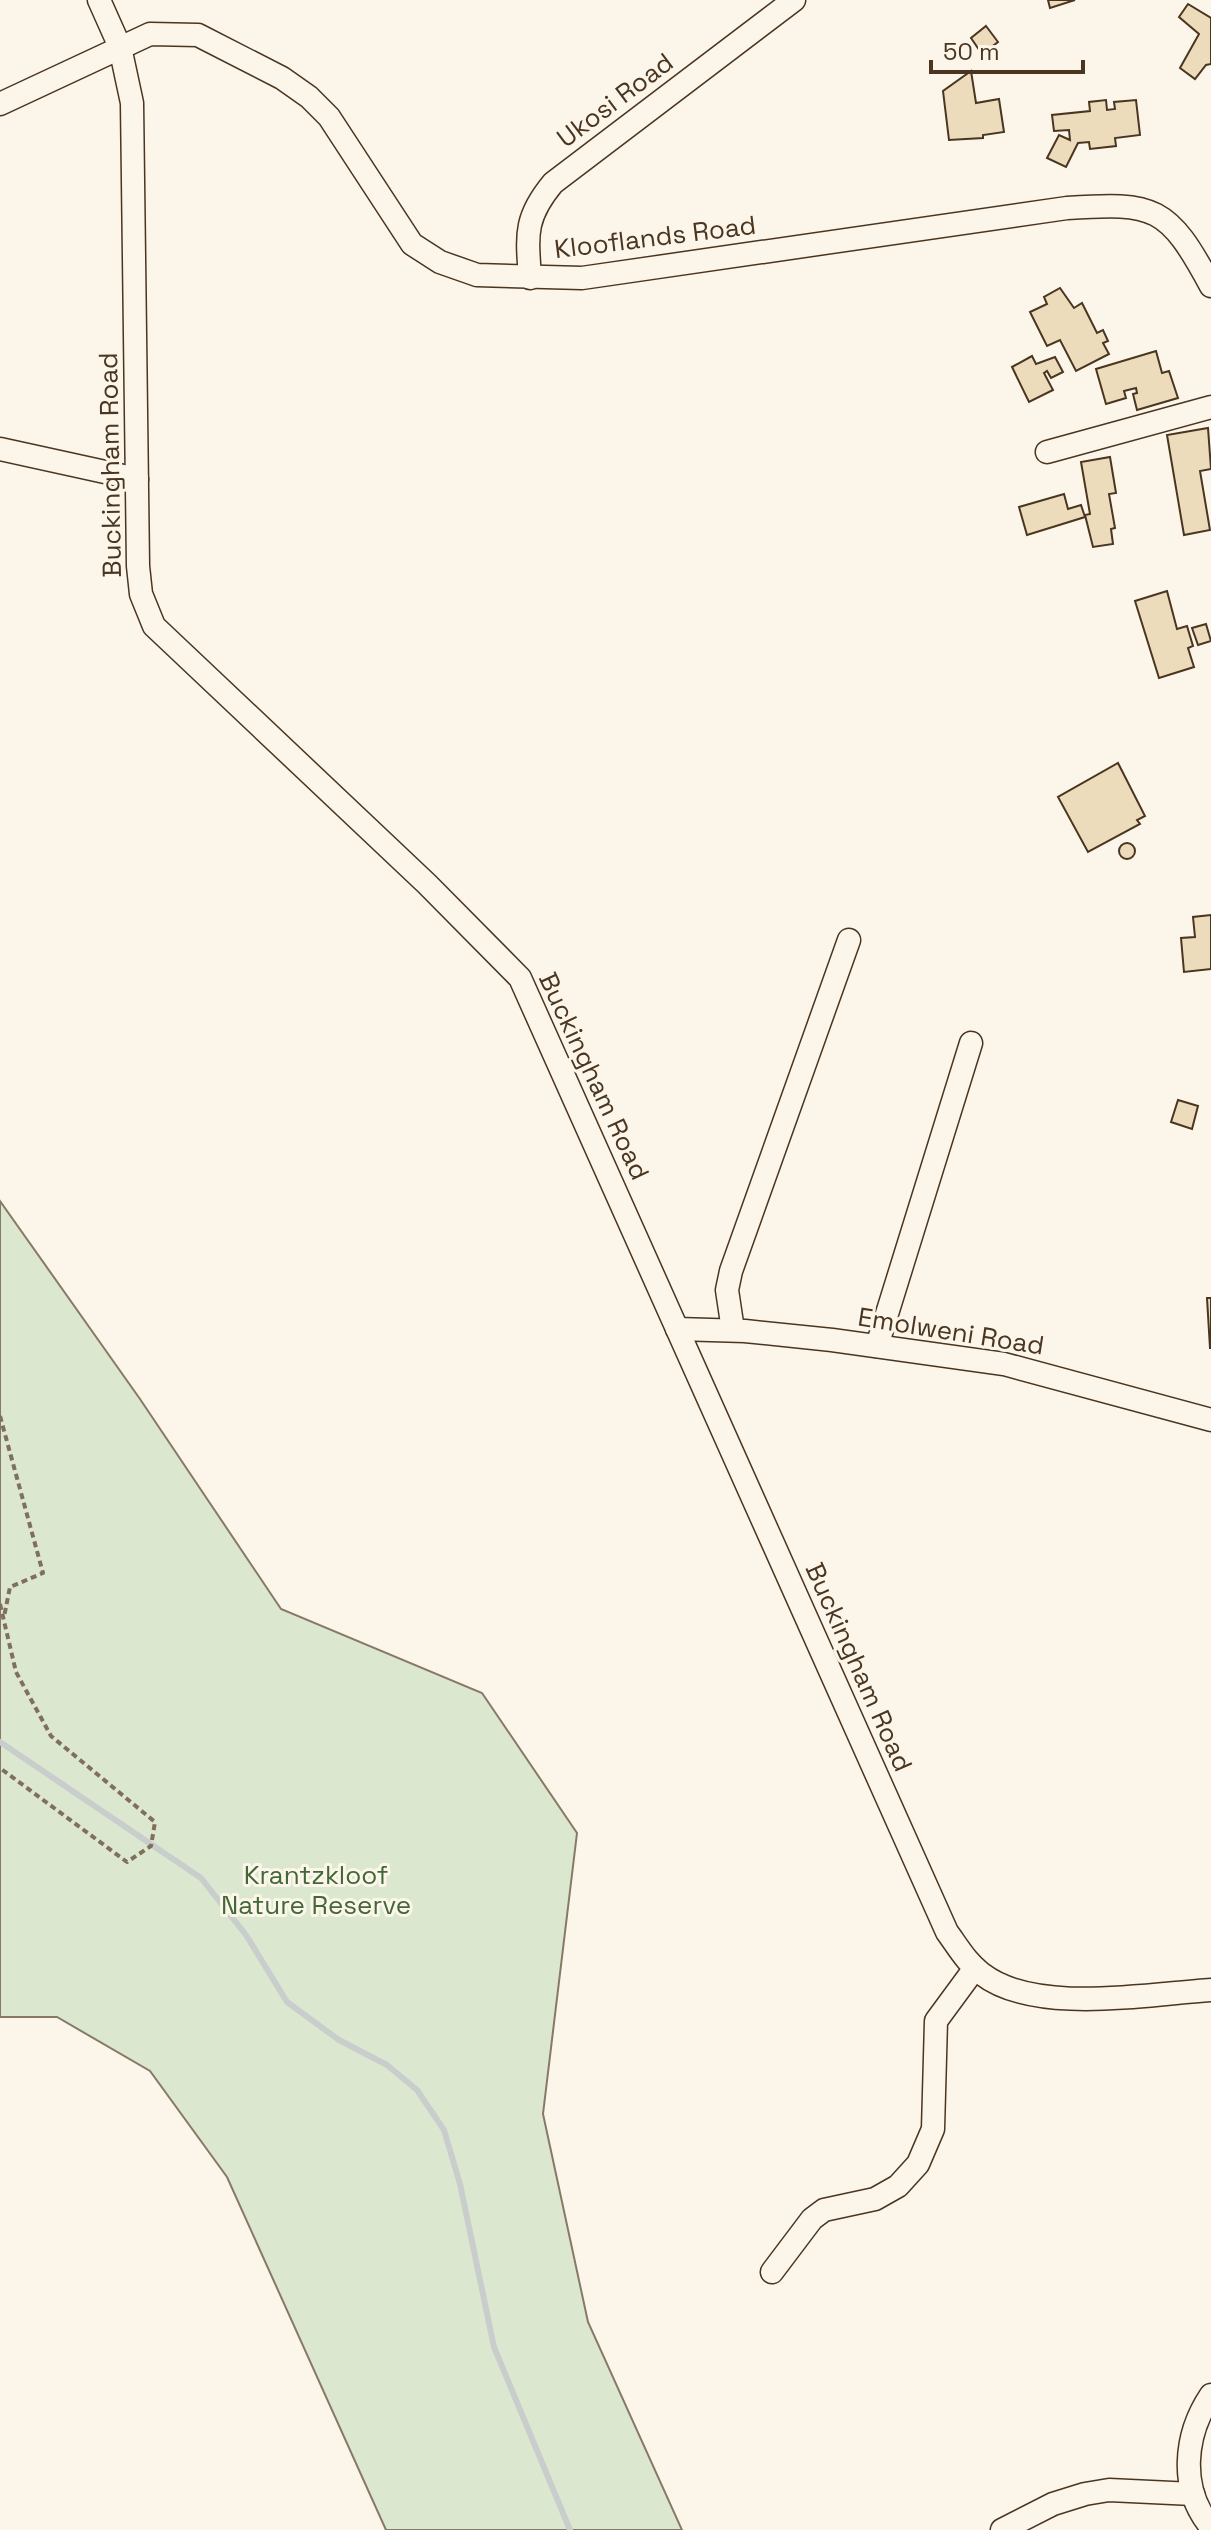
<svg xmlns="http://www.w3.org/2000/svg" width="1211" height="2530" font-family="'Space Grotesk',sans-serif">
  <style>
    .green { fill: #dce7d0; stroke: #887966; stroke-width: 2 }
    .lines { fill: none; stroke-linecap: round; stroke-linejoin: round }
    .stream { stroke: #c9cecd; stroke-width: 6 }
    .building { fill: #ecdcbc; stroke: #4a3520; stroke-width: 2 }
    .minor-casing { stroke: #4a3520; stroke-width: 25 }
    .path { stroke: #7f6f5c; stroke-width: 4; stroke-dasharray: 6 4; stroke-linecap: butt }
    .minor { stroke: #fbf6e9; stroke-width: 22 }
    .labels { text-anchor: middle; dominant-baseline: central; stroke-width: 6; stroke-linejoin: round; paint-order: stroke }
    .street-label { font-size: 26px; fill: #4a3520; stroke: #fbf6e9 }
    .park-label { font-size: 26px; fill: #436837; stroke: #fbf6e9 }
  </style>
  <rect width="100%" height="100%" fill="#fbf6e9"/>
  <polygon class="green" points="0,1201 140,1399 281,1609 482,1693 577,1833 543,2114 588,2322 682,2530 386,2530 227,2177 150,2071 57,2017 0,2017"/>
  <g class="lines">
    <polyline class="stream" points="0,1742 201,1878 246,1935 287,2002 339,2040 387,2065 417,2090 444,2130 460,2184 494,2347 570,2530"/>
  </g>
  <g class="building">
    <polygon points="1048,0 1075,0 1050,8"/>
    <polygon points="1188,4 1211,18 1211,64 1206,65 1195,79 1180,68 1199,34 1179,17"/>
    <polygon points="986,26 998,42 982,54 971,38"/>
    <polygon points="971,71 976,103 999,99 1004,132 983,135 983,138 949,140 943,91"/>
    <polygon points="1106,100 1107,110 1115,109 1114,102 1136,100 1140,135 1115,138 1116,146 1090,149 1089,142 1078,143 1066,167 1047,158 1059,135 1070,140 1069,130 1054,131 1052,115 1090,111 1089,102"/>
    <polygon points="1060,288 1074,308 1082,303 1097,333 1103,330 1108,341 1103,343 1109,354 1076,371 1060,340 1047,346 1030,312 1047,304 1044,297"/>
    <polygon points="1156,351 1162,373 1169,371 1178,398 1137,410 1133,394 1137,393 1136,388 1124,391 1126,398 1106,404 1096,369"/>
    <polygon points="1032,356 1036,364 1055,357 1063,372 1051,378 1047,371 1044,373 1053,390 1029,402 1012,367"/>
    <polygon points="1208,428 1211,469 1200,471 1210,530 1184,535 1167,435"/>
    <polygon points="1110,457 1116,493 1109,494 1115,528 1111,529 1113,544 1093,547 1085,515 1090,514 1081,462"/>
    <polygon points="1064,494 1068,509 1081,505 1085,517 1027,535 1019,507"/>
    <polygon points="1167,591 1177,629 1187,626 1193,646 1188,648 1194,667 1159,678 1135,601"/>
    <polygon points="1206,624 1211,641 1198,645 1192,628"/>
    <polygon points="1118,763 1145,816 1137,820 1140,824 1088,852 1058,797"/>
    <circle cx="1127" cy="851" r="8"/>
    <polygon points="1211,915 1211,969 1184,972 1181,938 1195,937 1193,917"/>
    <polygon points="1178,1100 1198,1106 1192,1129 1171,1122"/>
    <polygon points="1207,1298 1211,1298 1211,1348 1210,1348"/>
  </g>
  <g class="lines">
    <g class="minor-casing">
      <g id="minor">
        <path d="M 99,0 L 120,47 L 132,103 L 138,566 L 141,594 L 154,626 L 427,884 L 520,978 L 947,1932 C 958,1947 967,1963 982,1974 C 1035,2015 1148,1994 1211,1990"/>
        <path d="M 0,104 L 150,34 L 198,35 L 282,78 L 309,97 L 329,117 L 412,244 L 440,262 L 477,275 L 582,278 L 1067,208 C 1155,202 1168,206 1211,286"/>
        <path d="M 530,278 C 527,235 524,218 553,183 L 794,0"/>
        <polyline points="0,449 137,479"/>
        <polyline points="1047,452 1211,407"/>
        <polyline points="677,1329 745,1331 832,1340 1004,1364 1211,1420"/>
        <polyline points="733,1330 727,1290 731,1271 849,940"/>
        <polyline points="877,1346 971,1043"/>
        <polyline points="772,2272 812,2219 824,2210 875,2199 898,2186 918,2164 933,2129 936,2021 975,1968"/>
        <path d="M 1211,2395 C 1184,2435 1179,2489 1211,2527"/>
        <polyline points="1002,2530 1053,2504 1085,2494 1109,2490 1193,2494"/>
      </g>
    </g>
    <g class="path">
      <polyline points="0,1416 43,1573 10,1587 4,1617"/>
      <polyline points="0,1604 16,1672 51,1736 155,1822 151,1846 127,1862 0,1768"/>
    </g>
    <use href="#minor" class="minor"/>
  </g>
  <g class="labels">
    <g class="street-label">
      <text transform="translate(615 100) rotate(-37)">Ukosi Road</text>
      <text transform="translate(655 237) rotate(-7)">Klooflands Road</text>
      <text transform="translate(110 465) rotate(-91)">Buckingham Road</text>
      <text transform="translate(594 1076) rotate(65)">Buckingham Road</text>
      <text transform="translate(951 1331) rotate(9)">Emolweni Road</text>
      <text transform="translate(859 1667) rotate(66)">Buckingham Road</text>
    </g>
    <g class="park-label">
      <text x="316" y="1875">Krantzkloof<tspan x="316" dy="30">Nature Reserve</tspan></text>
    </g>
  </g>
  <path d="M931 60v12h152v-12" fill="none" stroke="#4a3520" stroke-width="4"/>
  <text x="943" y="60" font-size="24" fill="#4a3520" stroke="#fbf6e9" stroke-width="6" paint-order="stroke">50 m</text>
</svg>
